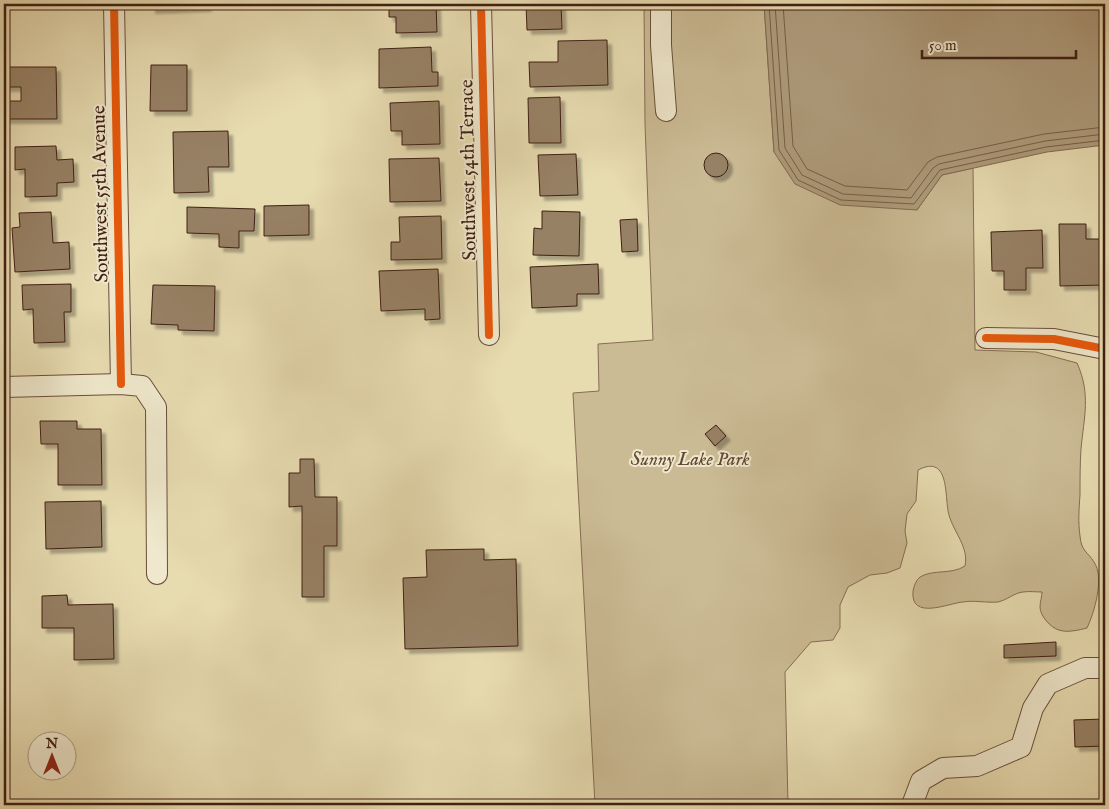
<svg xmlns="http://www.w3.org/2000/svg" width="1109" height="809" font-family="'IM FELL English',serif">
  <style>
    .green { fill: #cbbb95; stroke: #866d54 }
    .water { fill: #ae9b7b; stroke: #826951 }
    .lines { fill: none; stroke-linecap: round; stroke-linejoin: round }
    .shore { stroke: #775d47; stroke-width: 1 }
    .building { fill: #978165; stroke: #401f13; filter: url(#shadow) }
    .minor-casing { stroke: #6a4e3a; stroke-width: 22 }
    .minor { stroke: #efe8cc; stroke-width: 20 }
    .cycleway-casing { stroke: #efe8cc; stroke-width: 11 }
    .cycleway { stroke: #e8590c; stroke-width: 8 }
    .labels { text-anchor: middle; dominant-baseline: central; stroke-width: 4; stroke-linejoin: round; paint-order: stroke }
    .street-label { font-size: 19px; fill: #401f13; stroke: #efe8cc }
    .park-label { font-size: 19px; font-style: italic; fill: #634634; stroke: #efe8cc }
  </style>
  <defs>
    <filter id="shadow"><feDropShadow dx="4.5" dy="4.5" stdDeviation="1" flood-color="#0004"/></filter>
  </defs>
  <rect width="100%" height="100%" fill="#e7dbb0"/>
  <filter id="stains"><feTurbulence type="fractalNoise" baseFrequency=".004" numOctaves="4"/><feColorMatrix values="0 0 0 0 .2 0 0 0 0 .09 0 0 0 0 .02 0 0 0 .5 -.17"/></filter>
  <radialGradient id="worn" r=".72"><stop offset=".6" stop-color="#630" stop-opacity="0"/><stop offset="1" stop-color="#630" stop-opacity=".3"/></radialGradient>
  <path class="green" d="M 644,4 L 764,4 L 774,152 L 917,210 L 942,175 L 973,168 L 975,350 L 1036,352 L 1077,363 C 1091,394 1084,417 1081,449 C 1080,464 1080,479 1080,495 C 1079,509 1078,522 1080,536 C 1081,551 1088,552 1094,562 C 1105,578 1094,613 1087,628 C 1079,630 1067,633 1059,630 C 1051,628 1040,616 1040,607 C 1040,602 1042,597 1042,592 C 1036,592 1029,591 1023,592 C 1014,593 1007,600 998,602 C 986,603 974,600 963,602 C 949,603 910,621 913,591 C 914,586 916,580 920,577 C 933,569 951,575 965,566 C 969,547 954,533 949,515 C 944,499 951,453 918,470 L 916,501 L 907,514 L 905,531 L 907,543 L 900,568 L 887,573 L 870,575 L 848,587 L 840,605 L 840,628 L 833,640 L 811,642 L 785,672 L 788,805 L 595,805 L 573,393 L 599,391 L 598,344 L 653,340 L 645,124 Z"/>
  <polygon class="water" points="764,4 1105,4 1105,145 1047,152 942,175 917,210 840,205 795,184 774,152"/>
  <g class="lines">
    <g class="shore">
      <polyline points="769,4 779,150 798,180 841,200 914,204 940,170 1046,147 1105,140"/>
      <polyline points="775,4 785,148 802,175 843,194 911,198 933,168 939,164 1045,141 1105,134"/>
      <polyline points="783,4 793,146 807,169 845,186 907,190 928,162 937,157 1044,134 1105,127"/>
    </g>
  </g>
  <g class="building">
    <polygon points="151,4 207,4 207,7 151,9"/>
    <polygon points="389,4 436,4 437,32 396,33 396,17 389,17"/>
    <polygon points="526,4 561,4 562,29 527,30"/>
    <polygon points="607,40 608,85 530,87 529,62 558,62 558,41"/>
    <polygon points="431,47 432,72 438,72 438,86 379,88 379,49"/>
    <polygon points="151,65 187,65 187,111 150,111"/>
    <polygon points="4,67 56,67 57,119 4,119 4,101 21,101 21,87 4,87"/>
    <polygon points="560,97 561,143 529,143 528,98"/>
    <polygon points="439,101 440,144 402,145 402,131 391,131 390,103"/>
    <polygon points="228,131 229,167 208,167 209,192 174,193 173,132"/>
    <polygon points="56,146 57,160 73,159 74,182 57,183 57,196 25,197 25,169 15,170 15,147"/>
    <circle cx="716" cy="165" r="12"/>
    <polygon points="576,154 578,195 540,196 538,155"/>
    <polygon points="439,158 441,201 390,202 389,159"/>
    <polygon points="309,205 309,235 264,236 264,206"/>
    <polygon points="187,207 255,209 254,231 239,231 239,248 219,247 219,234 187,233"/>
    <polygon points="542,211 580,212 579,256 533,255 534,228 542,229"/>
    <polygon points="51,212 53,243 69,242 70,269 15,272 12,228 20,227 19,213"/>
    <polygon points="441,216 442,259 391,260 391,242 400,242 399,217"/>
    <polygon points="637,219 638,251 622,252 620,220"/>
    <polygon points="1059,224 1086,224 1086,239 1105,239 1105,285 1060,286"/>
    <polygon points="1042,230 1043,268 1026,268 1026,290 1004,290 1004,271 992,271 991,232"/>
    <polygon points="598,264 599,294 577,294 577,306 532,308 530,267"/>
    <polygon points="438,269 440,319 425,320 425,309 381,311 379,271"/>
    <polygon points="71,284 71,312 64,312 65,342 34,343 33,309 23,310 22,285"/>
    <polygon points="153,285 215,286 214,331 178,330 178,325 151,324"/>
    <polygon points="40,421 77,421 77,429 101,429 102,485 58,485 58,444 41,444"/>
    <polygon points="716,425 726,436 715,446 705,434"/>
    <polygon points="300,459 314,459 315,497 337,497 337,546 324,546 324,597 302,597 302,506 289,507 289,473 300,473"/>
    <polygon points="101,501 102,547 46,549 45,502"/>
    <polygon points="484,549 484,560 516,559 518,646 405,649 403,578 427,577 426,550"/>
    <polygon points="67,595 68,605 113,604 114,659 74,660 74,628 42,628 42,596"/>
    <polygon points="1056,642 1056,656 1004,658 1004,645"/>
    <polygon points="1105,719 1105,746 1075,747 1074,720"/>
  </g>
  <g class="lines">
    <g class="minor-casing">
      <g id="minor">
        <polyline points="114,4 121,384"/>
        <polyline points="481,4 489,335"/>
        <polyline points="661,4 661,45 666,111"/>
        <polyline points="986,338 1054,339 1105,349"/>
        <polyline points="4,387 121,384 142,386 156,407 157,574"/>
        <polyline points="912,805 921,781 943,768 977,766 1021,747 1033,708 1048,684 1085,668 1105,668"/>
      </g>
    </g>
    <use href="#minor" class="minor"/>
    <g class="cycleway-casing">
      <g id="cycleway">
        <polyline points="114,4 121,384"/>
        <polyline points="481,4 489,335"/>
        <polyline points="986,338 1054,339 1105,349"/>
      </g>
    </g>
    <use href="#cycleway" class="cycleway"/>
  </g>
  <g class="labels">
    <g class="street-label">
      <text transform="translate(469 170) rotate(-91)">Southwest 54th Terrace</text>
      <text transform="translate(101 194) rotate(-91)">Southwest 55th Avenue</text>
    </g>
    <g class="park-label">
      <text x="690" y="460">Sunny Lake Park</text>
    </g>
  </g>
  <rect width="1109" height="809" fill="none" stroke="#e7dbb0" stroke-width="20"/>
  <rect x="5" y="5" width="1099" height="799" fill="none" stroke="#401f13" stroke-width="2.5"/>
  <rect x="10" y="10" width="1089" height="789" fill="none" stroke="#401f13"/>
  <g transform="translate(52 756)"><circle r="24" fill="#efe8cc" stroke="#a99882"/>
  <path d="M0-4L9 19L0 12L-9 19Z" fill="#8f2418"/>
  <text y="-8" font-size="14" font-weight="bold" text-anchor="middle" fill="#401f13">N</text>
  </g>
  <path d="M922 50v8h154v-8" fill="none" stroke="#401f13" stroke-width="2.5"/>
  <text x="929" y="50" font-size="15" fill="#401f13" stroke="#efe8cc" stroke-width="4" paint-order="stroke">50 m</text>
  <rect width="100%" height="100%" filter="url(#stains)"/>
  <rect width="100%" height="100%" fill="url(#worn)"/>
</svg>
